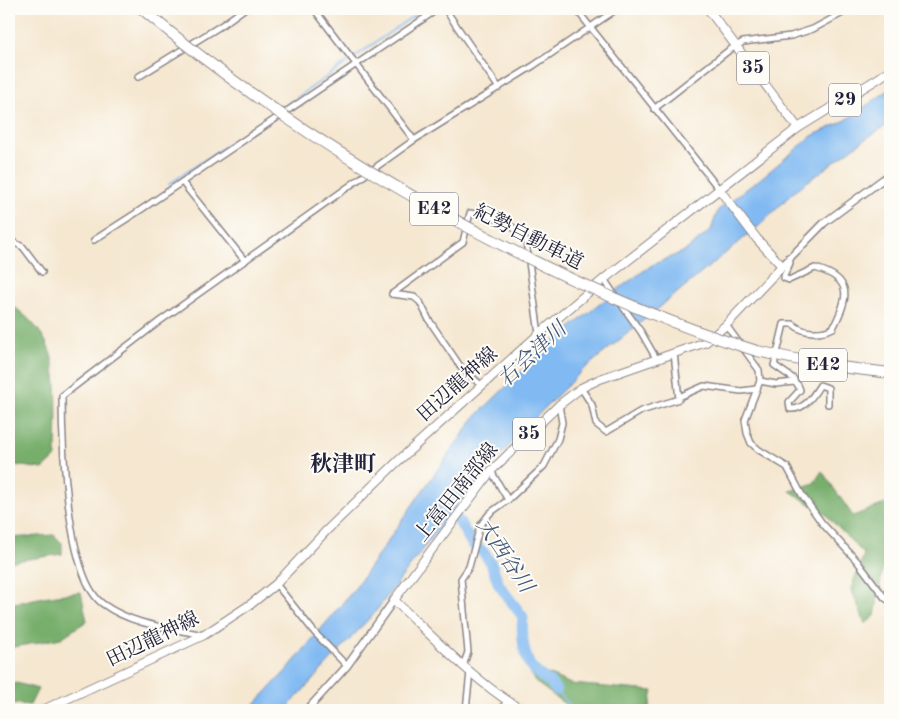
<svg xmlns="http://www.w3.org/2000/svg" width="899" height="719" font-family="'Old Standard TT','Noto Serif JP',serif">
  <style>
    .forest { fill: #77ae6c; stroke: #4c6854 }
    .water { fill: #81baf2; stroke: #526e96 }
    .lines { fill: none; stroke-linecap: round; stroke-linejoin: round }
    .stream { stroke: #81baf2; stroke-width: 2 }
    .river { stroke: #81baf2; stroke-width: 11 }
    .minor-casing { stroke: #8c8486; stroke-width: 8 }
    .tertiary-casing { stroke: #8c8486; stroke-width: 9 }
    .primary-casing { stroke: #8c8486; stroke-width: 10 }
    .motorway-casing { stroke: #8c8486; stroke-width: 12 }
    .minor { stroke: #fff; stroke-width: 5 }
    .tertiary { stroke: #fff; stroke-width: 6 }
    .primary { stroke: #fff; stroke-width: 8 }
    .motorway { stroke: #fff; stroke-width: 10 }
    .motorway-bridge-casing { stroke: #8c8486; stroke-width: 12; stroke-linecap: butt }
    .motorway-bridge { stroke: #fff; stroke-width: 10 }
    .labels { text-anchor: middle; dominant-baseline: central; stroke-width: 4; stroke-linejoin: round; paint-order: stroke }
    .shield { fill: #fdfcf7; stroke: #646373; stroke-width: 1 }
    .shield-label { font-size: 19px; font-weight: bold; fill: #22223b }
    .street-label { font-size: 20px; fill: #22223b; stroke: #fdfcf7 }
    .water-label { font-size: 21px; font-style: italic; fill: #43577b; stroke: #fdfcf7 }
    .quarter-label { font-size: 22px; font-weight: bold; fill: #22223b; stroke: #fdfcf7 }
  </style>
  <rect width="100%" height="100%" fill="#fdfcf7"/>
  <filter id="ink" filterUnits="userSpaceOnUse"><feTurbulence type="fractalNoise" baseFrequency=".02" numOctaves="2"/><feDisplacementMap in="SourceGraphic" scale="10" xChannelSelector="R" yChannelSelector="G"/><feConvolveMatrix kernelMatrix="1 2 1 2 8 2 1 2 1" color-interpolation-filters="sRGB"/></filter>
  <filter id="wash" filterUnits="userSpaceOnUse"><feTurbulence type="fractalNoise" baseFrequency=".0096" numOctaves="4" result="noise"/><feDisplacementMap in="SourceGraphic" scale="20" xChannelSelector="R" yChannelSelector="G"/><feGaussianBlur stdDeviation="1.12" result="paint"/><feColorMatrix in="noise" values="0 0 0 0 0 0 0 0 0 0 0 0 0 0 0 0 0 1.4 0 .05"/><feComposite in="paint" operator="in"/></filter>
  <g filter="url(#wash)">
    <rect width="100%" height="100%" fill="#f5e7d0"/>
    <g class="forest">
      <path d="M 9,303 C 22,312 39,327 46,342 C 61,372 56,423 56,457 L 43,469 L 9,464 Z"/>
      <polygon points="822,471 853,516 890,502 890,547 885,555 875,616 865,624 851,588 864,554 825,514 790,491 814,483"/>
      <polygon points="54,535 62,543 62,554 9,562 9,538"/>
      <polygon points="81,592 87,621 61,638 9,648 9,604 49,596"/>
      <polygon points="529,666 571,684 653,691 649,710 573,710 534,681"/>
      <polygon points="9,681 38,689 30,705 9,703"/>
    </g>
    <polygon class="water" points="890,89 890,123 861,142 796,190 760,225 584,369 525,428 454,508 376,611 285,710 249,710 286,671 356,587 418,497 476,416 550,344 621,287 652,265 685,251 711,230 718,210 760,179 812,136 846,120"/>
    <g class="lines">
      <g class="stream">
        <polyline points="281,109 423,9"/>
        <polyline points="169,184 275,113"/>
        <polyline points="556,690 573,710"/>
      </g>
      <path class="river" d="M 442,500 L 460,523 L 472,544 L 483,552 L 491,563 L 499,585 L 523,617 C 521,632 523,661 535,671 C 542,678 551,681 556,690"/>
    </g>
  </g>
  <g filter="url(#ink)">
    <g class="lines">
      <g class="minor-casing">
        <g id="minor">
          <polyline points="314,9 414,140"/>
          <polyline points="445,9 499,88"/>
          <polyline points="576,9 719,189"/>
          <polyline points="138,77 222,25 244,9"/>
          <polyline points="654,109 728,51 743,42 791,36 813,29 850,9"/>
          <polyline points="182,182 245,261"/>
          <polyline points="9,240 23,247 42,272"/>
          <polyline points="94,240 136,213 438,9"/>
          <polyline points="604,279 616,297"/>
          <path d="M 392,294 L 463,242 L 470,213 C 493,216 512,221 526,241 L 539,334"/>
          <polyline points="392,294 414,297 420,302 429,320 460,366 482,386"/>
          <polyline points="621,304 641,332 657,360"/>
          <polyline points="726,325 759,370 760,381 745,420 747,433 751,443 759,450 787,467 802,495 822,523 857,561 885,598 890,601"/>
          <path d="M 778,349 L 784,324 L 793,324 C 803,334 821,334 833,328 C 848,299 855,279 815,268 L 789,280 L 784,278 L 784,276 L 790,263 L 789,257"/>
          <polyline points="775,362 774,365 794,379 794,382"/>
          <path d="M 760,381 L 776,384 L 794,382 L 798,385 L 800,390 L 789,402 L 790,409 C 805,410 813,396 820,385 L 828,388 L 828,404"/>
          <polyline points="581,388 592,405 596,424 606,432 641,411 679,399 674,353"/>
          <polyline points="679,397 704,386 741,391 757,389"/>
          <polyline points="491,471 508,500"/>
          <polyline points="276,584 315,633 347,666"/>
          <path d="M 203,635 C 169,628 132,625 103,604 C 66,578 62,440 62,396 L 160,321 L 414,140 L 533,66 L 617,9"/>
          <polyline points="463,666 468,652 461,579 469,567 480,526 490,513 508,500 544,466 558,439 562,423 559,405"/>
          <polyline points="466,710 470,672"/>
          <polyline points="501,710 507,701"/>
        </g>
      </g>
      <g class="tertiary-casing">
        <g id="tertiary">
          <polyline points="782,266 824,223 890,174"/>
          <polyline points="307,710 347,666 394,600"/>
        </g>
      </g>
      <g class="primary-casing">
        <g id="primary">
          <polyline points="708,9 798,128"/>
          <polyline points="43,710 204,635 251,604 276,584 327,530 397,462 539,334 604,279 798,128 879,78 890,70"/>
          <path d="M 522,710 C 474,681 435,639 394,600 L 491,471 L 559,405 L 581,388 L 600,379 L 706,342 L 726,325 L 782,266 L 757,239 L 719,189"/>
        </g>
      </g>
      <g class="motorway-casing">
        <polyline id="motorway" points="757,351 824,365 890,373"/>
      </g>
      <use href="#minor" class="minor"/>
      <use href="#tertiary" class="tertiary"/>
      <use href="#primary" class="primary"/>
      <use href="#motorway" class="motorway"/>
      <g class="motorway-bridge-casing">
        <path id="motorway-bridge" d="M 142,9 C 253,102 377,181 506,247 C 588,289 668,324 757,351"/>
      </g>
      <use href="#motorway-bridge" class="motorway-bridge"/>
    </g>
  </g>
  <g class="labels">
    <g class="shield">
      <rect x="737" y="51.5" width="32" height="33" rx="4"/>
      <rect x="829" y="83.5" width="32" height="33" rx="4"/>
      <rect x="410" y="192.5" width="48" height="33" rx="4"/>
      <rect x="799" y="348.5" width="48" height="33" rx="4"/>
      <rect x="513" y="417.5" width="32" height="33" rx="4"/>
    </g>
    <g class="shield-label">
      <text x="753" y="68">35</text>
      <text x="845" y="100">29</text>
      <text x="434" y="209">E42</text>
      <text x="823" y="365">E42</text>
      <text x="529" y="434">35</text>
    </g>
    <g class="street-label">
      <text transform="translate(528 238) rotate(27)">紀勢自動車道</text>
      <text transform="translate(458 385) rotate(-42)">田辺龍神線</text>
      <text transform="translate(457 493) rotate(-51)">上富田南部線</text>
      <text transform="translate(153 640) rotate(-26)">田辺龍神線</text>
    </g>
    <g class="water-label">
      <text transform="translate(533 355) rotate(-43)">右会津川</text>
      <text transform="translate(504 556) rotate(56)">大西谷川</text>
    </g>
    <g class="quarter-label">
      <text x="343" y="465">秋津町</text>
    </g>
  </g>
  <rect width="899" height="719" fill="none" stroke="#fdfcf7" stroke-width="30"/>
</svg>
